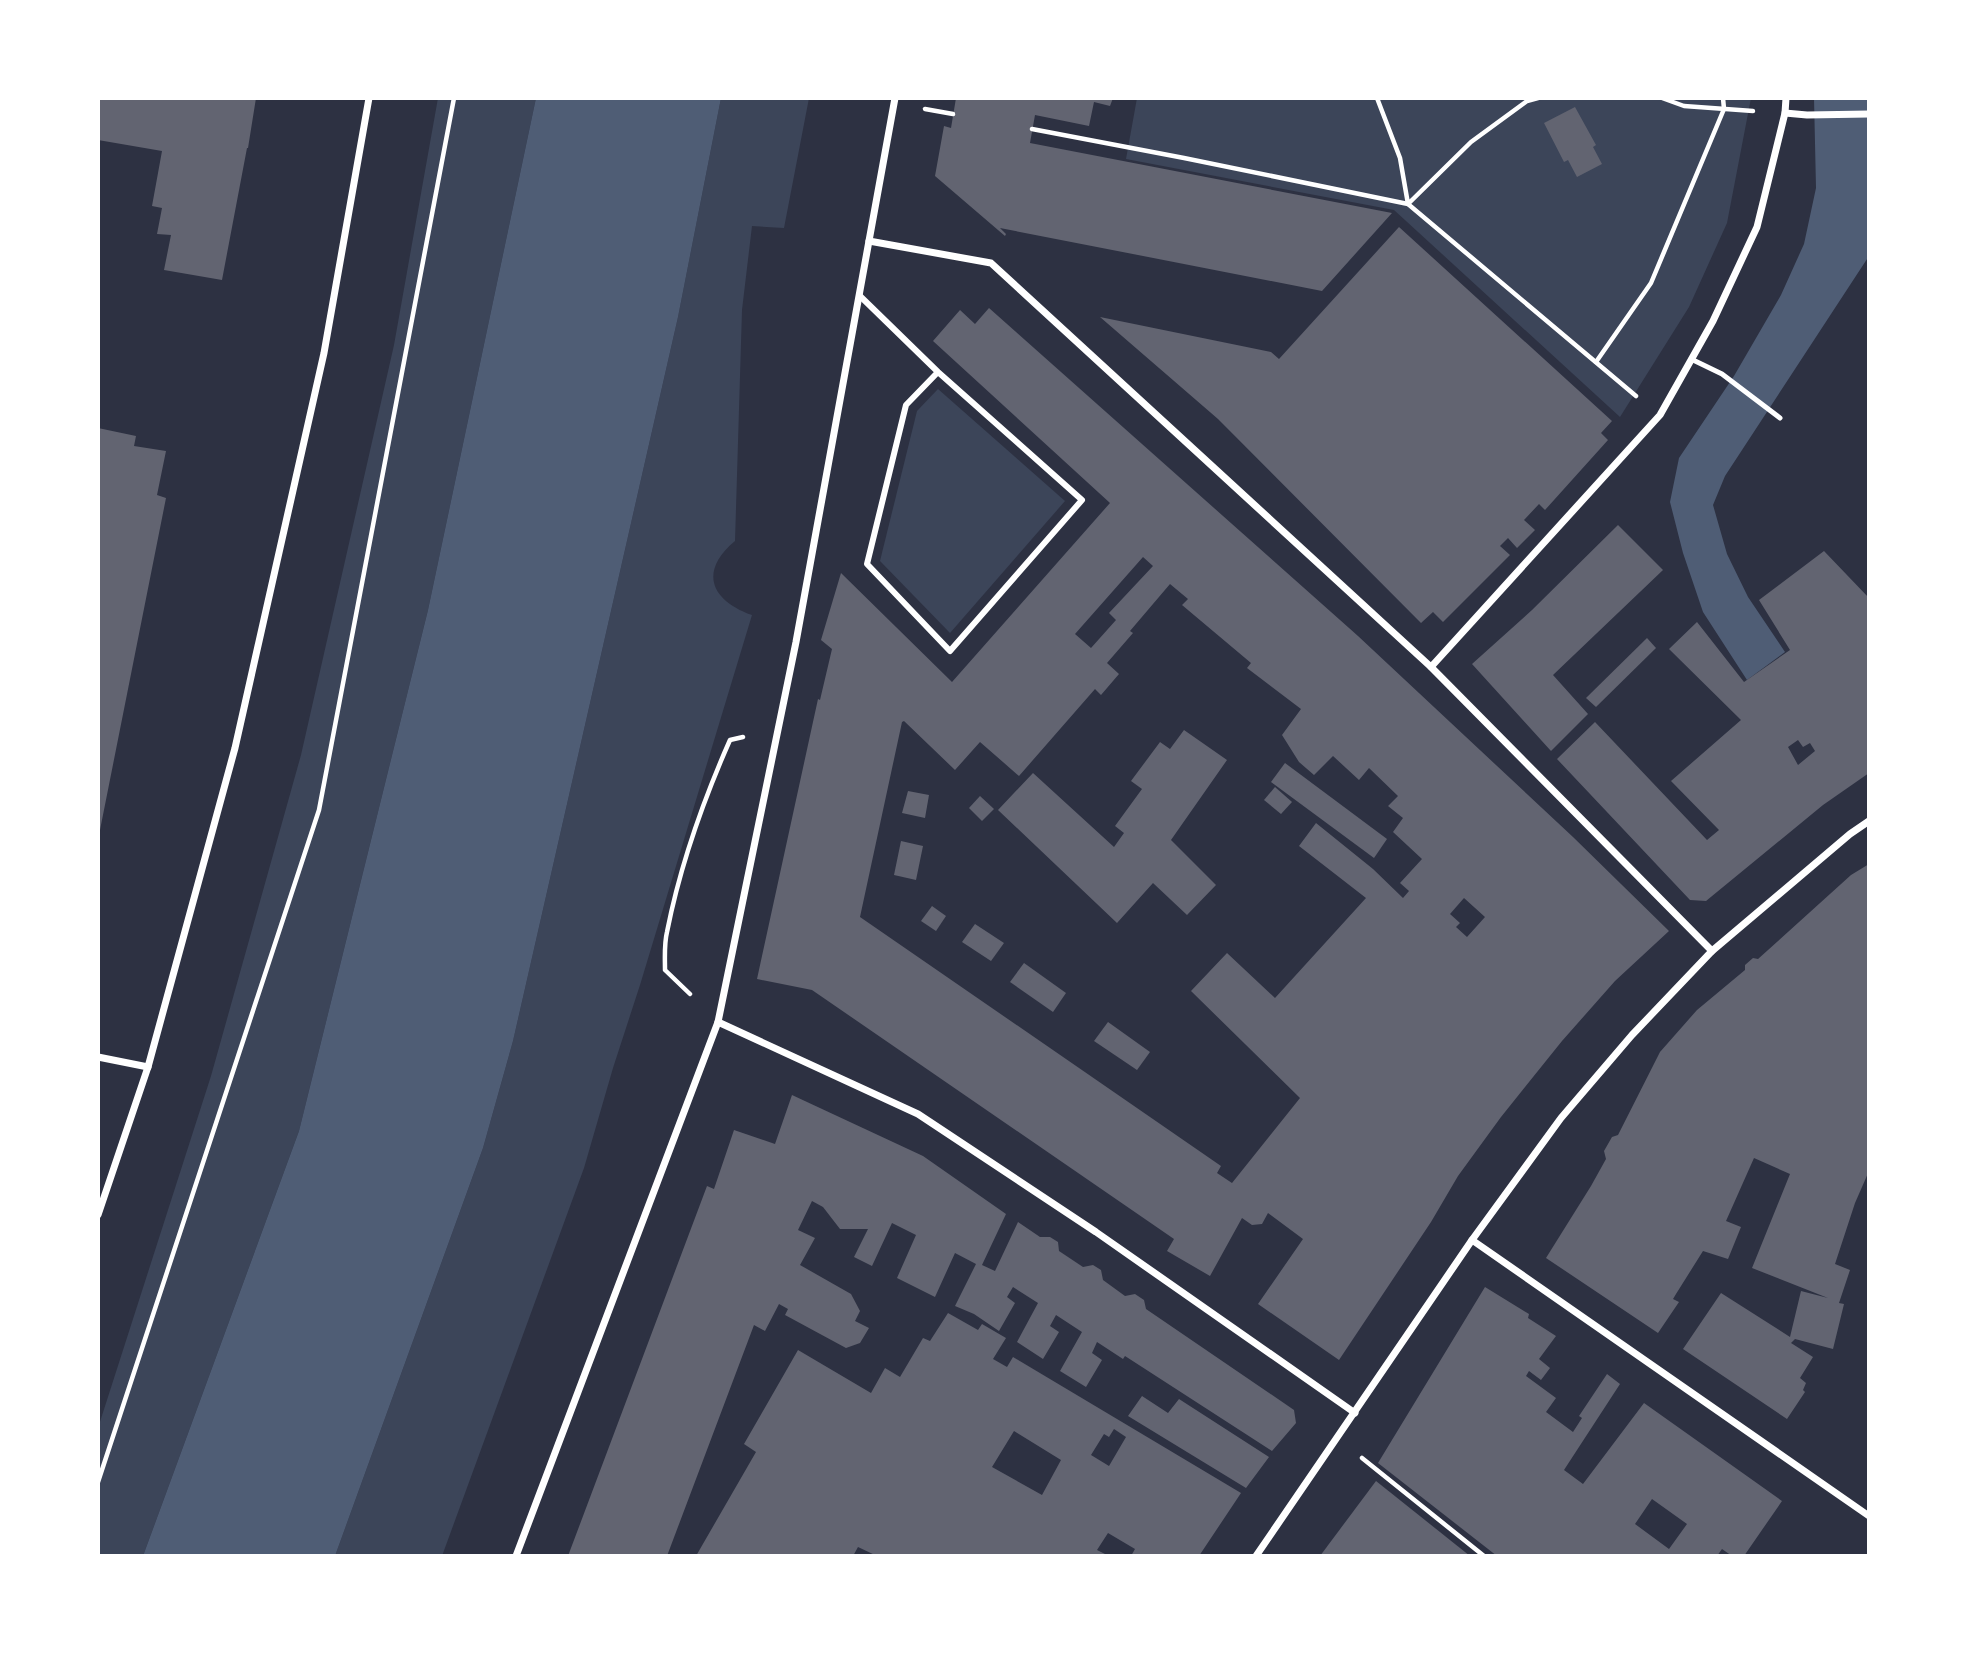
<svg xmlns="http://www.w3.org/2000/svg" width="1967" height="1654" font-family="Poppins,sans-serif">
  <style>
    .green { fill: #3c4559 }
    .water { fill: #4f5d75 }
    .building { fill: #626471; fill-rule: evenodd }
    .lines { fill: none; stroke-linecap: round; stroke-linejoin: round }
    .path { stroke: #fff; stroke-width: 4.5 }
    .service { stroke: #fff; stroke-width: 5 }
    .pedestrian { stroke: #fff; stroke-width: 6 }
    .minor { stroke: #fff; stroke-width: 7 }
  </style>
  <rect width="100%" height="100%" fill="#2d3142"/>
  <g class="green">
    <polygon points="438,98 536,98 428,610 299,1131 143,1556 98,1556 98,1428 211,1076 301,755 394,345"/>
    <path d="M 721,98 L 809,98 L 784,228 L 752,226 L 742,310 L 735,541 C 699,571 710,600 752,615 L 640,985 L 613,1068 L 584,1168 L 442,1556 L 335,1556 L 483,1148 L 513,1041 L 678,317 Z"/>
    <polygon points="1137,98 1751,98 1727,223 1689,307 1620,417 1394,210 1126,159"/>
    <polygon points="938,389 1065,501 950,633 880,561 917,411"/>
  </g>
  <g class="water">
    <polygon points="536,98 721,98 678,317 513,1041 483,1148 335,1556 143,1556 299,1131 428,610"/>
    <polygon points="1814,98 1869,98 1869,256 1725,476 1713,505 1727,554 1748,597 1785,652 1747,680 1703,612 1683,553 1670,502 1679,458 1734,376 1781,295 1804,244 1816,188"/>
  </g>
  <g class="building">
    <polygon points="98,98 256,98 248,148 247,148 222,280 164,270 171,235 157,234 162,208 152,206 162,151 98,140"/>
    <polygon points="956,98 1113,98 1110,106 1094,102 1089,126 1035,115 1030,143 1392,213 1322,291 1000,228 1006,234 1005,236 935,176 944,126 951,128"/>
    <polygon points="1575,107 1596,145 1593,147 1602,164 1577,177 1568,160 1564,162 1544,123"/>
    <polygon points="1399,227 1612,421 1601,433 1608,440 1545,510 1539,504 1524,520 1535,530 1517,548 1508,538 1500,546 1510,555 1443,622 1433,612 1421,623 1218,419 1100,317 1271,352 1279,359"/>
    <path d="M 989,308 L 1358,636 L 1573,837 L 1669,931 L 1615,981 L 1562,1041 L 1501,1117 L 1458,1176 L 1431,1222 L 1339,1360 L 1258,1304 L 1303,1239 L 1268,1213 L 1262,1224 L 1252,1225 L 1242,1218 L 1210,1276 L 1167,1251 L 1174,1239 L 812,990 L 757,979 L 818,699 L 820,700 L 832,649 L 821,640 L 841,573 L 952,682 L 1110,503 L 933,341 L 960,310 L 975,324 ZM 1143,557 L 1153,566 L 1109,613 L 1116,620 L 1091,648 L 1075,634 ZM 1170,584 L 1188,599 L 1182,605 L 1251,663 L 1247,668 L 1301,709 L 1282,735 L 1299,762 L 1314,775 L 1333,756 L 1359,780 L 1369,768 L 1398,796 L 1388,806 L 1403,818 L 1393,832 L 1422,859 L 1400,883 L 1409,891 L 1403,898 L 1373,869 L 1316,823 L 1299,846 L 1366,898 L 1275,998 L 1227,953 L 1191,991 L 1300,1098 L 1232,1183 L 1217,1173 L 1221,1166 L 860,917 L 902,722 L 904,721 L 955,770 L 980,742 L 1019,776 L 1095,689 L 1101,695 L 1119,674 L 1107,663 L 1133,633 L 1130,631 ZM 1464,898 L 1485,917 L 1467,937 L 1456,927 L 1460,923 L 1450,914 Z"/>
    <polygon points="98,428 136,436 134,446 166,451 157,495 166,498 99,835"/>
    <polygon points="1618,525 1663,570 1553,675 1588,714 1551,751 1472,664 1532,610"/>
    <path d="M 1824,551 L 1869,598 L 1869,773 L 1823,805 L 1706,901 L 1690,900 L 1557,759 L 1595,722 L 1707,840 L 1719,830 L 1671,781 L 1741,720 L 1669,649 L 1697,622 L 1744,682 L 1790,650 L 1759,600 ZM 1798,740 L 1803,747 L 1810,743 L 1815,751 L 1798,765 L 1788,747 Z"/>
    <polygon points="1647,638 1656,648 1596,707 1586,698"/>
    <polygon points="1184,730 1227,760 1171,840 1216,885 1187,915 1153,883 1117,923 998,810 1033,773 1114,847 1124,833 1115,826 1142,789 1131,781 1160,742 1170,749"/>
    <polygon points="1285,763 1387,839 1374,858 1271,782"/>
    <polygon points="1275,787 1292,802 1281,814 1264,800"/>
    <polygon points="908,791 929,795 925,818 902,813"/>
    <polygon points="980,796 994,809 982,821 969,808"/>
    <polygon points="901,841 923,846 916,880 894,875"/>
    <polygon points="1869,864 1869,1171 1855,1203 1835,1264 1850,1270 1839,1303 1844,1304 1833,1349 1795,1339 1791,1343 1813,1357 1800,1378 1806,1383 1803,1390 1805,1392 1787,1419 1683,1349 1721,1293 1790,1337 1801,1291 1828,1298 1752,1268 1790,1174 1754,1158 1726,1221 1741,1227 1728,1259 1703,1251 1676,1294 1673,1299 1679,1302 1658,1333 1546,1258 1591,1186 1606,1159 1604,1151 1612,1137 1618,1135 1660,1052 1697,1010 1745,970 1745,965 1753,958 1758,959 1851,875"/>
    <polygon points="932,906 946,916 936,931 921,921"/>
    <polygon points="975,924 1004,943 991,961 962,942"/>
    <polygon points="1024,963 1066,993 1053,1012 1010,982"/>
    <polygon points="1108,1022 1150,1052 1137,1070 1094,1041"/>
    <polygon points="792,1095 923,1156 1006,1214 982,1265 995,1271 1018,1222 1040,1237 1050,1237 1058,1242 1059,1251 1083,1267 1093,1265 1101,1270 1103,1280 1125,1296 1135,1294 1144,1300 1146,1309 1294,1410 1296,1423 1272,1451 1125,1356 1123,1359 1097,1342 1092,1353 1102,1360 1086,1387 1060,1371 1082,1332 1056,1315 1050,1326 1059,1332 1043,1359 1017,1342 1038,1303 1013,1287 1007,1297 1015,1303 999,1331 974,1314 955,1306 976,1264 955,1253 935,1297 897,1278 916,1235 892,1223 872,1266 854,1257 868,1229 840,1229 823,1207 812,1201 798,1230 815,1238 800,1265 851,1294 860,1311 855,1321 869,1328 860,1343 846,1348 785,1315 788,1309 779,1304 765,1331 754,1325 667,1556 568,1556 707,1186 714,1189 734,1130 775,1144"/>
    <path d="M 1485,1287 L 1529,1314 L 1528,1318 L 1556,1336 L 1539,1359 L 1550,1368 L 1541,1380 L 1529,1371 L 1526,1376 L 1556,1398 L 1546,1412 L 1573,1432 L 1582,1418 L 1579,1416 L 1607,1374 L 1620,1384 L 1564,1470 L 1583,1484 L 1644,1403 L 1782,1501 L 1744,1556 L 1732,1556 L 1722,1549 L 1717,1556 L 1497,1556 L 1378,1463 ZM 1652,1499 L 1687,1524 L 1669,1549 L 1635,1524 Z"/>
    <path d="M 948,1313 L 978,1330 L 982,1324 L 1006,1338 L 993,1359 L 1007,1367 L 1013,1357 L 1241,1493 L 1199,1556 L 1131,1556 L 1135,1549 L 1108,1533 L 1097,1550 L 1109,1556 L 877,1556 L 858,1547 L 853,1556 L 696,1556 L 756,1452 L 744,1444 L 798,1350 L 871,1393 L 885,1368 L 900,1377 L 923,1338 L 930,1341 ZM 1114,1429 L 1126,1437 L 1109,1466 L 1091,1455 L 1104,1434 L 1109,1437 ZM 1014,1431 L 1061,1460 L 1042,1495 L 992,1467 Z"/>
    <polygon points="1142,1396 1168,1413 1179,1399 1269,1457 1246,1488 1128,1416"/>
    <polygon points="1376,1481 1470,1556 1320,1556"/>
  </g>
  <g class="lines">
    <g class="path">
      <polyline points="1377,98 1400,158 1408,204 1471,142 1527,101 1538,98"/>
      <polyline points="1662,98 1684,106 1753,111"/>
      <polyline points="925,109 953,114"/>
      <polyline points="1032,129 1184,158 1408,204 1636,396"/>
      <polyline points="1596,362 1651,283 1724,109 1723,98"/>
      <path d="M 690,994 L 665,970 C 665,958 664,944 667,932 C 680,866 703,801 730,740 L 743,737"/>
      <polyline points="1362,1458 1484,1556"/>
      <polyline points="98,1482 319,810 454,98"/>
    </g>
    <polyline class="service" points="1691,359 1722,374 1780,418"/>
    <polyline class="pedestrian" points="860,296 938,372 1082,500 950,651 867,564 906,405 938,372"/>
    <g class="minor">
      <polyline points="1785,113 1807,115 1869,114"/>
      <polyline points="869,241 991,263 1431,667 1712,951"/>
      <polyline points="1431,667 1660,415 1713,321 1757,227 1785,113 1786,98"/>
      <polyline points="718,1022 918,1114 1096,1232 1355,1413"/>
      <polyline points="98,1057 148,1067"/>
      <polyline points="98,1215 148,1067 235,748 324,353 369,98"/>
      <polyline points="1472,1240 1869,1516"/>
      <polyline points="516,1556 718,1022 796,642 895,98"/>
      <polyline points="1256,1556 1472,1240 1561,1118 1632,1035 1712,951 1850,834 1869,821"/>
    </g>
  </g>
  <rect width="1967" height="1654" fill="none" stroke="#ffffff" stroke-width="200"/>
</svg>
